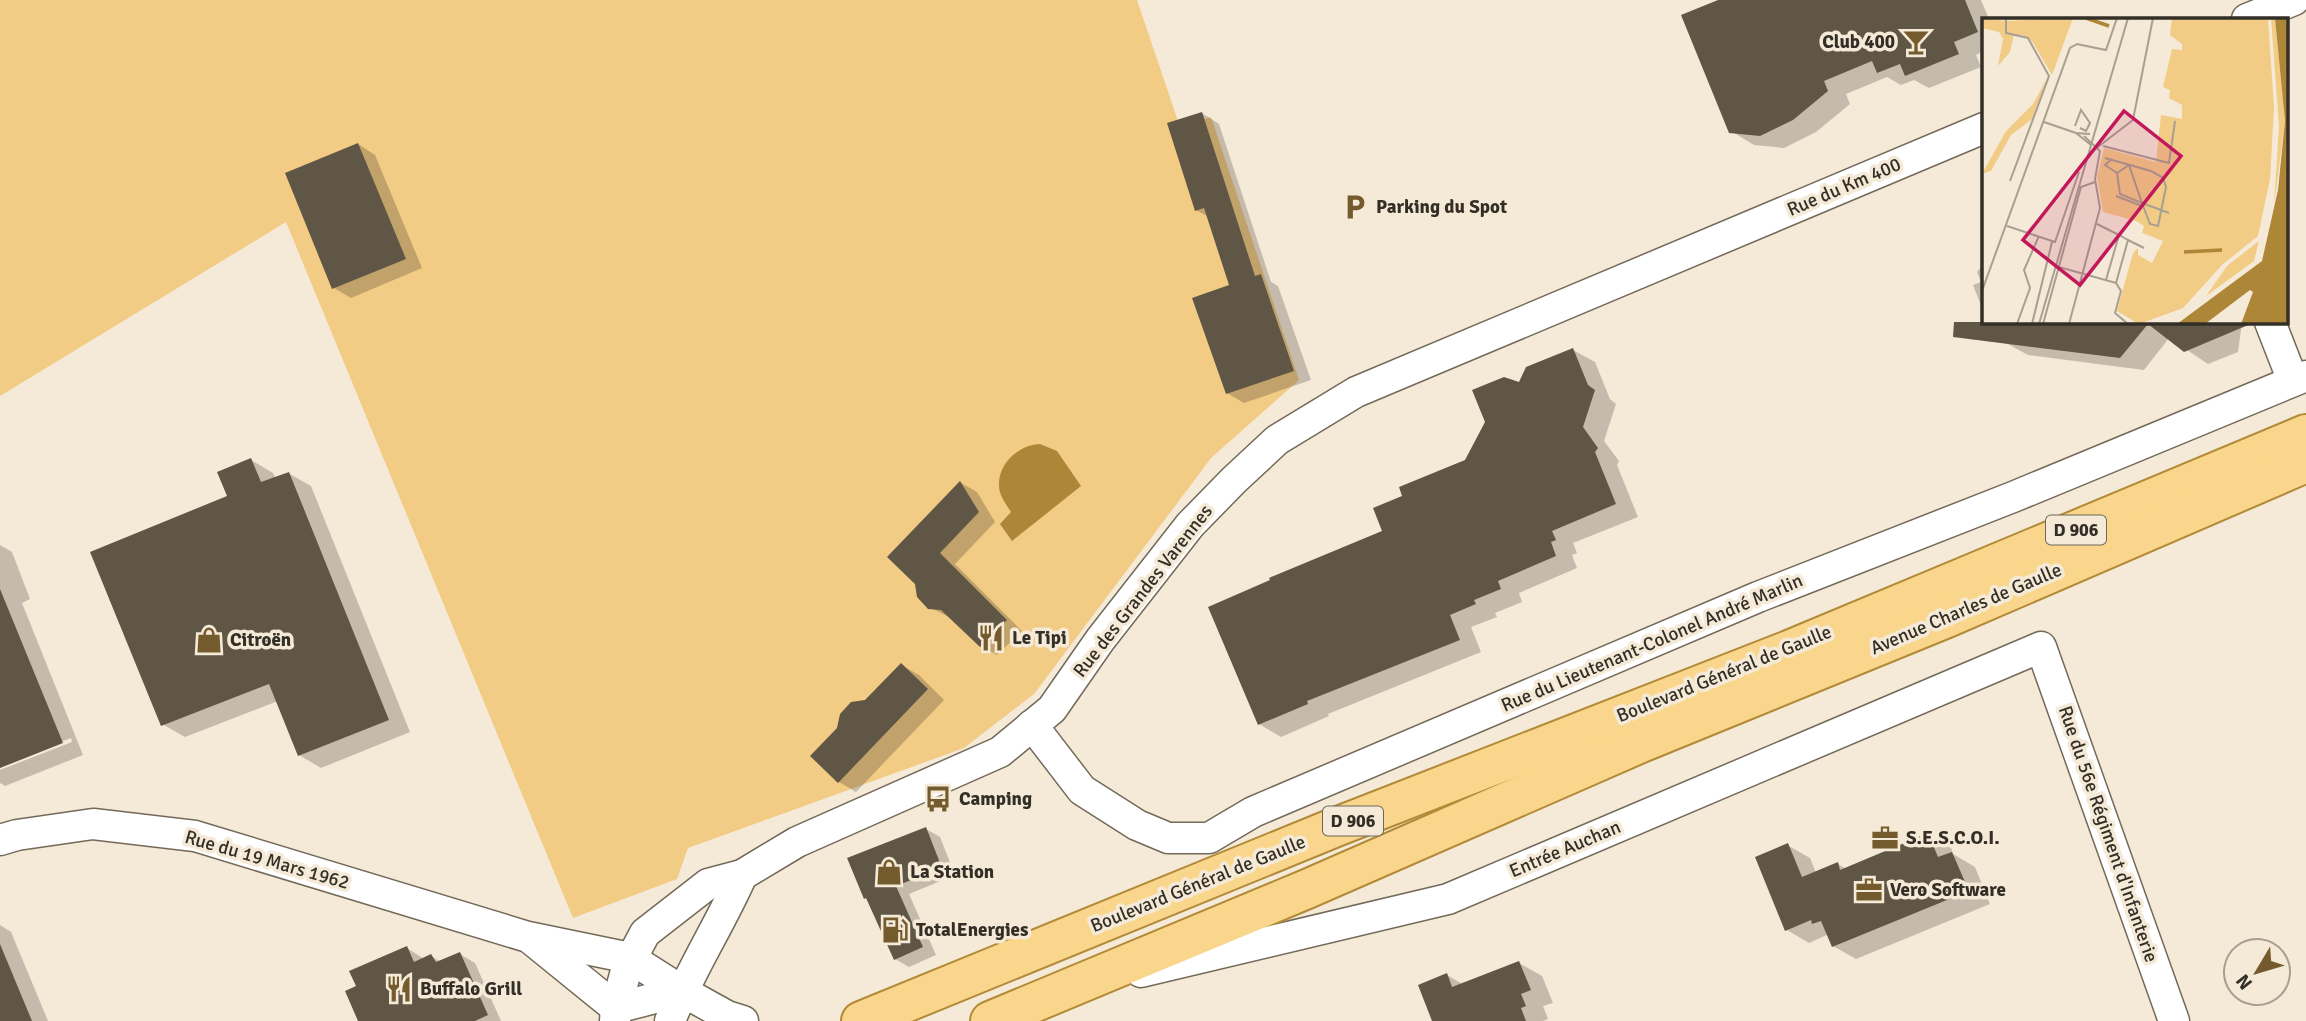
<svg xmlns="http://www.w3.org/2000/svg" width="2306" height="1021" font-family="Signika,sans-serif">
  <style>
    .green { fill: #f2cb85 }
    .water { fill: #ad8638 }
    .shadow { fill: #0003 }
    .building { fill: #5f5646 }
    .lines { fill: none; stroke-linecap: round; stroke-linejoin: round }
    .minor-casing { stroke: #736959; stroke-width: 33 }
    .major-casing { stroke: #b28a37; stroke-width: 42 }
    .minor { stroke: #fff; stroke-width: 30 }
    .major { stroke: #fad68c; stroke-width: 38 }
    .labels { text-anchor: middle; dominant-baseline: central; stroke-width: 7; stroke-linejoin: round; paint-order: stroke }
    .shield { fill: #f5ead7; stroke: #6d675c; stroke-width: 2 }
    .shield-label { font-size: 18px; font-weight: bold; fill: #332f27 }
    .poi-label { font-size: 19px; font-weight: bold; fill: #332f27; stroke: #f5ead7; text-anchor: start }
    .street-label { font-size: 19px; fill: #332f27; stroke: #f5ead7 }
    .inset-river { fill: none; stroke: #ad8638; stroke-width: 3.5 }
    .inset-road { fill: none; stroke: #a79f91; stroke-width: 2 }
    .view { fill: #c2185b; fill-opacity: 0.15; stroke: #c2185b; stroke-width: 3.5 }
    .inset-edge { fill: none; stroke: #332f27; stroke-width: 3.5 }
  </style>
  <rect width="100%" height="100%" fill="#f5ead7"/>
  <polygon class="green" points="0,0 1137,0 1180,127 1211,117 1299,380 1211,458 1034,694 964,748 688,848 677,879 573,918 286,222 0,396"/>
  <path class="water" d="M 1040,444 L 1057,451 L 1081,486 L 1012,541 L 1000,524 L 1011,512 C 1006,504 999,495 999,486 C 998,463 1019,445 1040,444 Z"/>
  <g class="shadow">
    <polygon points="1722,0 1981,0 1989,19 1984,19 1984,51 1976,55 1981,67 1929,88 1914,80 1901,85 1887,77 1846,94 1850,104 1816,132 1784,148 1754,145 1731,131"/>
    <polygon points="1202,113 1219,124 1271,282 1278,286 1311,380 1244,403 1227,393 1231,286 1209,217 1196,210"/>
    <polygon points="358,144 375,155 422,268 351,298 334,288"/>
    <polygon points="1984,263 1984,313 1973,285 1981,282 1977,272"/>
    <polygon points="1987,322 2242,322 2238,352 2208,364 2169,338 2144,370 2028,355 1993,336"/>
    <polygon points="1573,350 1595,362 1610,399 1616,404 1604,441 1619,461 1617,465 1638,517 1573,543 1577,553 1572,555 1577,568 1519,593 1522,602 1495,613 1497,617 1471,627 1481,652 1328,714 1329,716 1281,737 1259,724 1384,532 1405,497 1467,461 1520,384"/>
    <polygon points="251,460 273,473 276,479 288,473 311,486 410,732 321,768 299,755 278,701 185,737 162,724 229,497"/>
    <polygon points="961,483 977,492 995,522 955,564 1022,631 997,655 981,646 951,618 929,607 918,596"/>
    <polygon points="0,545 12,552 30,599 22,603 83,755 5,786 0,783 0,770 72,742 71,738 0,766"/>
    <polygon points="901,665 919,675 944,700 856,792 839,782 866,701"/>
    <polygon points="926,829 940,837 955,875 909,894 936,955 909,967 895,959 869,900 865,898"/>
    <polygon points="1928,835 1951,848 1953,854 1975,867 1990,904 1856,959 1833,946 1829,934 1809,943 1787,930 1787,845 1810,858 1816,873 1838,864 1846,869"/>
    <polygon points="0,925 11,932 48,1021 0,1021"/>
    <polygon points="407,948 424,959 431,956 441,962 460,954 475,963 501,1021 360,1021 358,987"/>
    <polygon points="1519,963 1542,976 1553,1003 1543,1006 1548,1019 1543,1021 1434,1021 1447,975 1464,985"/>
  </g>
  <g class="building">
    <polygon points="1718,0 1965,0 1978,32 1954,42 1959,54 1905,76 1900,64 1877,73 1872,61 1824,81 1828,91 1793,120 1760,136 1729,133 1681,15"/>
    <polygon points="1202,112 1255,276 1261,274 1294,371 1226,394 1192,298 1229,285 1204,208 1195,211 1167,123"/>
    <polygon points="358,143 406,259 332,289 285,173"/>
    <polygon points="1954,322 2253,322 2253,323 2184,352 2148,324 2120,358 1953,337"/>
    <polygon points="1573,348 1588,385 1595,390 1583,427 1598,448 1595,452 1616,504 1552,531 1556,540 1551,542 1556,556 1498,581 1501,589 1474,600 1476,604 1450,615 1460,640 1307,701 1308,704 1258,725 1208,607 1270,580 1269,578 1382,531 1373,508 1402,496 1399,487 1465,460 1485,422 1472,390 1504,377 1519,382 1526,367"/>
    <polygon points="251,458 261,482 289,472 389,720 298,756 269,684 161,726 90,552 227,496 217,472"/>
    <polygon points="960,481 979,512 940,553 1007,620 980,647 941,610 928,609 917,597 915,584 887,557"/>
    <polygon points="0,589 63,743 0,768"/>
    <polygon points="901,663 928,689 838,783 810,756 837,728 840,714 851,702 865,700"/>
    <polygon points="926,827 942,868 896,886 923,947 894,960 866,898 864,899 847,858"/>
    <polygon points="1928,833 1938,857 1952,852 1969,891 1832,947 1821,921 1812,924 1811,920 1785,931 1755,857 1788,843 1802,877 1838,862 1840,870"/>
    <polygon points="0,945 0,944 32,1021 0,1021"/>
    <polygon points="407,946 414,962 431,954 436,962 460,952 488,1015 475,1021 358,1021 345,991 356,986 349,971"/>
    <polygon points="1519,961 1531,990 1521,994 1526,1006 1521,1008 1526,1021 1432,1021 1418,985 1447,973 1452,987"/>
  </g>
  <g class="lines">
    <g class="minor-casing">
      <g id="minor">
        <polyline points="2247,19 2294,0"/>
        <polyline points="2270,322 2293,381"/>
        <polyline points="1032,725 1082,790 1137,825 1168,838 1209,838 1253,812 1758,597 2013,497 2306,376"/>
        <polyline points="0,840 17,835 93,824 195,836 528,937 630,958 682,991 727,1016 743,1021"/>
        <polyline points="531,939 616,1008"/>
        <polyline points="1141,972 1448,899 2041,647 2174,1021"/>
        <polyline points="616,1008 682,991"/>
        <polyline points="615,1021 616,1008 627,967 645,933 708,884 742,875 797,842 1000,752 1052,709 1100,640 1190,525 1234,480 1277,440 1356,392 1984,128"/>
        <path d="M 670,1021 C 690,970 720,925 742,875"/>
      </g>
    </g>
    <g class="major-casing">
      <g id="major">
        <polyline points="861,1021 1336,827 1789,650 2306,434"/>
        <polyline points="990,1021 1307,889 1641,743 1947,618 2306,463"/>
      </g>
    </g>
    <use href="#minor" class="minor"/>
    <use href="#major" class="major"/>
  </g>
  <defs>
    <g id="bar-bare" transform="scale(2.1)"><path d="M-6-5H6L.8 .8V4.5H3.5V6h-7V4.5H-.8V.8Z" fill="#745b2d" stroke="#f5ead7" stroke-width="2.5" paint-order="stroke"/></g>
    <g id="parking-bare" transform="scale(2.1)"><path d="M-3.5-5.5H1a3.5 3.5 0 0 1 0 7H-1V5.5H-3.5ZM-1-3.4V-.6H.8a1.4 1.4 0 0 0 0-2.8Z" fill="#745b2d" stroke="#f5ead7" stroke-width="2.5" paint-order="stroke"/></g>
    <g id="restaurant-bare" transform="scale(2.1)"><path d="M-5-6h1v4h1v-4h1v4h1v-4h1v5L-1.5 .5V6h-2V.5L-5-1ZM5-6V6H3V1.5H1.5Q1.5-4 5-6Z" fill="#745b2d" stroke="#f5ead7" stroke-width="2.5" paint-order="stroke"/></g>
    <g id="shop-bare" transform="scale(2.1)"><path d="M-5-2.5h2.3a2.7 3.5 0 0 1 5.4 0H5L5.5 6h-11ZM-1.5-2.5h3a1.5 2.3 0 0 0-3 0Z" fill="#745b2d" stroke="#f5ead7" stroke-width="2.5" paint-order="stroke"/></g>
    <g id="bus-bare" transform="scale(2.1)"><path d="M-5-6H5V4H4V6H2V4H-2V6H-4V4H-5ZM-3.5-4V0h7V-4ZM-3.5 1.2v1.5H-2V1.2ZM2 1.2v1.5H3.5V1.2Z" fill="#745b2d" stroke="#f5ead7" stroke-width="2.5" paint-order="stroke"/></g>
    <g id="office-bare" transform="scale(2.1)"><path d="M-6-3h4V-5.5h4V-3h4V5H-6ZM-1-4.5V-3h2v-1.5ZM-6 0V1H6V0Z" fill="#745b2d" stroke="#f5ead7" stroke-width="2.5" paint-order="stroke"/></g>
    <g id="fuel-bare" transform="scale(2.1)"><path d="M-5.5-6h7V0h2V4h1.3V-2.5L3-4.5l.8-.8L6-3V5H2.5V1h-1V6h-7ZM-4.2-4.7v3.2H.2V-4.7Z" fill="#745b2d" stroke="#f5ead7" stroke-width="2.5" paint-order="stroke"/></g>
  </defs>
  <g fill-rule="evenodd">
    <use href="#bar-bare" x="1916" y="42"/>
    <use href="#parking-bare" x="1355" y="207"/>
    <use href="#restaurant-bare" x="991" y="638"/>
    <use href="#shop-bare" x="209" y="640"/>
    <use href="#bus-bare" x="938" y="799"/>
    <use href="#office-bare" x="1885" y="838"/>
    <use href="#shop-bare" x="889" y="872"/>
    <use href="#office-bare" x="1869" y="890"/>
    <use href="#fuel-bare" x="895" y="930"/>
    <use href="#restaurant-bare" x="399" y="989"/>
  </g>
  <g class="labels">
    <g class="shield">
      <rect x="2046" y="515.5" width="60" height="29" rx="5"/>
      <rect x="1323" y="806.5" width="60" height="29" rx="5"/>
    </g>
    <g class="shield-label">
      <text x="2076" y="530">D 906</text>
      <text x="1353" y="821">D 906</text>
    </g>
    <g class="poi-label">
      <text x="1895" y="42" text-anchor="end">Club 400</text>
      <text x="1376" y="207">Parking du Spot</text>
      <text x="1012" y="638">Le Tipi</text>
      <text x="230" y="640">Citroën</text>
      <text x="959" y="799">Camping</text>
      <text x="1906" y="838">S.E.S.C.O.I.</text>
      <text x="910" y="872">La Station</text>
      <text x="1890" y="890">Vero Software</text>
      <text x="916" y="930">TotalEnergies</text>
      <text x="420" y="989">Buffalo Grill</text>
    </g>
    <g class="street-label">
      <text transform="translate(1844 187) rotate(-23)">Rue du Km 400</text>
      <text transform="translate(1143 591) rotate(-52)">Rue des Grandes Varennes</text>
      <text transform="translate(1966 609) rotate(-23)">Avenue Charles de Gaulle</text>
      <text transform="translate(1652 643) rotate(-23)">Rue du Lieutenant-Colonel André Marlin</text>
      <text transform="translate(1724 674) rotate(-22)">Boulevard Général de Gaulle</text>
      <text transform="translate(2108 834) rotate(71)">Rue du 56e Régiment d'Infanterie</text>
      <text transform="translate(1565 849) rotate(-23)">Entrée Auchan</text>
      <text transform="translate(267 860) rotate(16)">Rue du 19 Mars 1962</text>
      <text transform="translate(1198 884) rotate(-22)">Boulevard Général de Gaulle</text>
    </g>
  </g>
  <g transform="translate(1982 18)">
    <rect width="306" height="306" fill="#f5ead7"/>
    <path d="M 0,0 L 23,3 L 91,0 L 70,57 L 50,23 L 41,17 L 32,17 L 28,34 L 16,48 L 21,21 L 17,14 L 0,10 ZM 190,0 L 286,0 L 292,90 L 288,161 L 276,218 L 241,246 L 201,290 L 157,306 L 135,293 L 151,235 L 156,230 L 156,237 L 170,245 L 181,223 L 160,215 L 162,208 L 154,203 L 121,194 L 115,159 L 122,130 L 174,144 L 179,97 L 200,101 L 200,87 L 187,80 L 188,72 L 181,69 L 190,31 L 200,32 L 200,26 L 188,17 ZM 289,0 L 293,0 L 303,103 L 292,188 L 297,108 ZM 66,59 L 50,101 L 29,117 L 9,153 L 0,156 L 24,113 L 51,86 ZM 277,223 L 272,243 L 224,278 L 245,248 Z" fill="#f2cb85"/>
    <path d="M 293,0 L 307,0 L 306,306 L 259,306 L 271,274 L 268,272 L 223,306 L 195,306 L 280,243 L 296,172 L 303,103 Z" fill="#ad8638"/>
    <path class="inset-river" d="M 104,0 L 127,8M 202,234 L 240,232"/>
    <path class="inset-road" d="M 24,0 L 24,15 L 46,20 L 67,58 L 28,163M 62,104 L 94,115M 93,108 L 99,92 L 108,105 L 104,113 L 98,110M 108,116 L 94,115 L 109,127M 121,128 L 187,145 L 193,103M 108,135 L 151,102 L 171,0M 123,140 L 169,153 L 181,160 L 184,169 L 176,208 L 168,206 L 160,185 L 138,176 L 135,155 L 123,147 L 129,142M 135,155 L 147,147 L 160,185 L 187,195M 134,178 L 160,188M 115,206 L 137,217M 25,208 L 73,224 L 97,154M 77,249 L 134,265 L 146,222 L 162,230M 124,262 L 137,217 L 146,222M 134,265 L 139,273 L 133,295 L 146,306M 0,273 L 88,30 L 95,26 L 124,32 L 135,0M 35,306 L 48,270 L 42,252 L 57,218M 50,306 L 70,224M 57,306 L 146,0M 61,306 L 99,169 L 113,164M 87,306 L 118,190 L 113,161 L 118,133 L 102,118"/>
    <path class="view" d="M 142,93 L 199,138 L 98,267 L 41,222 Z"/>
    <rect width="306" height="306" class="inset-edge"/>
  </g>
  <g transform="translate(2257 972) rotate(232)"><circle r="33" fill="#f5ead7" stroke="#a79f91" stroke-width="2"/>
  <path d="M0-5L12 26L0 18L-12 26Z" fill="#745b2d"/>
  <text y="-10" font-size="19" font-weight="bold" text-anchor="middle" fill="#332f27">N</text>
  </g>
</svg>
